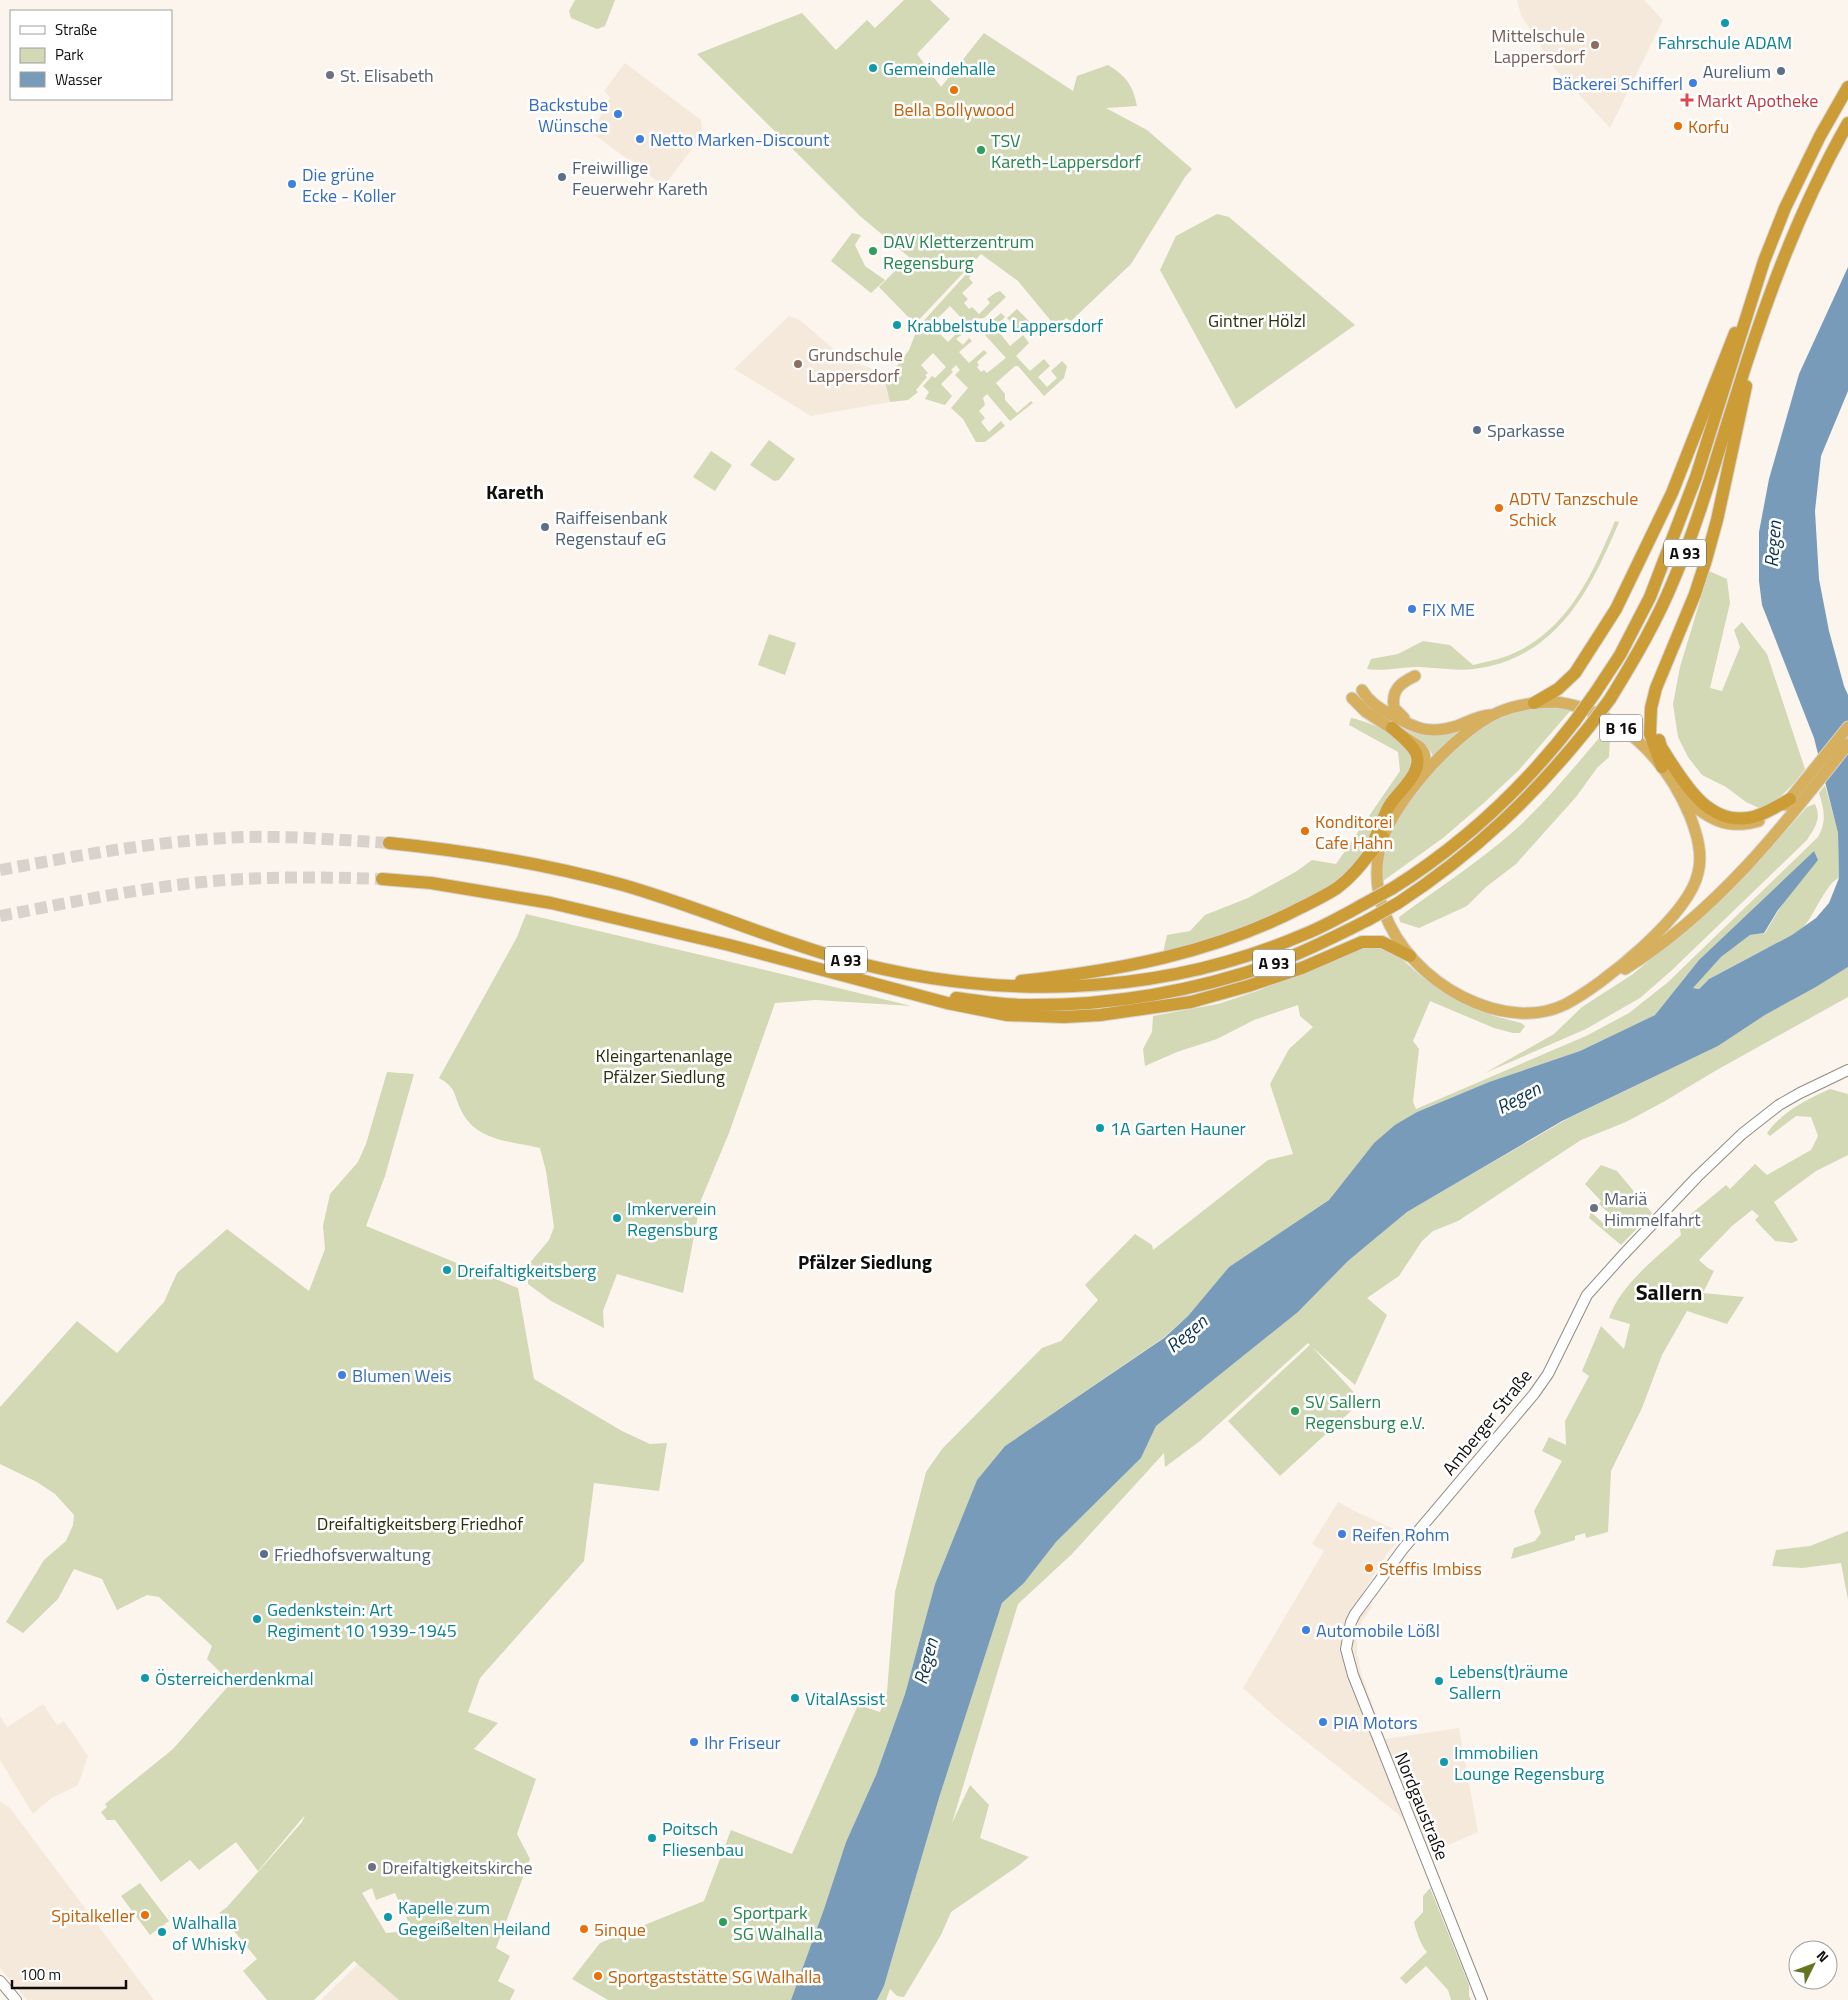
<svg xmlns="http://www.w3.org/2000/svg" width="1848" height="2000" font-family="'Titillium Web',sans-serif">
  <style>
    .built { fill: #f5e9dc }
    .green { fill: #d3d8b5; fill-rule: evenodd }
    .water { fill: #799bba }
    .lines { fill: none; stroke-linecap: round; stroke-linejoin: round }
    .motorway-tunnel { stroke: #d9d2cc; stroke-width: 12; stroke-dasharray: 12 6; stroke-linecap: butt }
    .secondary-casing { stroke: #918b84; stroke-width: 12 }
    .trunk-casing { stroke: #d4d4d3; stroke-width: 13 }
    .motorway-casing { stroke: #d4d4d3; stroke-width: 14 }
    .secondary { stroke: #fff; stroke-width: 10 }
    .trunk { stroke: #d6b05e; stroke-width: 11 }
    .motorway { stroke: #cc9c36; stroke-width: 12 }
    .motorway-bridge-casing { stroke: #d4d4d3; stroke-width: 14; stroke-linecap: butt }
    .motorway-bridge { stroke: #cc9c36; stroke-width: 12 }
    .culture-dot { fill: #0f9aa8; stroke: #fff; stroke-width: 2 }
    .education-dot { fill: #8d6e63; stroke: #fff; stroke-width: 2 }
    .service-dot { fill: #5c6f8a; stroke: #fff; stroke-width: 2 }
    .worship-dot { fill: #6b7280; stroke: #fff; stroke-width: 2 }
    .shop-dot { fill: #3f7fe0; stroke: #fff; stroke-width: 2 }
    .food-dot { fill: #e8710a; stroke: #fff; stroke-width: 2 }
    .health-dot { fill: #e0444e; stroke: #fff; stroke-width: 2 }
    .leisure-dot { fill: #2e9e5b; stroke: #fff; stroke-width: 2 }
    .labels { text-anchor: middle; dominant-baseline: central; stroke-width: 5; stroke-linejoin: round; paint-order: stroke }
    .shield { fill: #fff; stroke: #585655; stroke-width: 1 }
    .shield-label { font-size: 16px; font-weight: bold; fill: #100e0c }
    .education-label { font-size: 18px; fill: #785e54; stroke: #fff; text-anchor: end }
    .culture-label { font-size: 18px; fill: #0d838f; stroke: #fff; text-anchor: start }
    .service-label { font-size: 18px; fill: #4e5e75; stroke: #fff; text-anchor: start }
    .worship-label { font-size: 18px; fill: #5b616d; stroke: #fff; text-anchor: start }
    .shop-label { font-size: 18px; fill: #366cbe; stroke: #fff; text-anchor: start }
    .health-label { font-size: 18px; fill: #be3a42; stroke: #fff; text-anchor: start }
    .food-label { font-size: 18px; fill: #c56008; stroke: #fff; text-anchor: start }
    .leisure-label { font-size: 18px; fill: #27864d; stroke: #fff; text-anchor: start }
    .park-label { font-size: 18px; fill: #2c2f0d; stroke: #fff }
    .street-label { font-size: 18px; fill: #100e0c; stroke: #fff }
    .water-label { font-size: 19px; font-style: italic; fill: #093252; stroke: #fff }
    .neighbourhood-label { font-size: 19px; font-weight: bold; fill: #100e0c; stroke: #fff }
    .quarter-label { font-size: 20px; font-weight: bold; fill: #100e0c; stroke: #fff }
    .district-label { font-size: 22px; font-weight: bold; fill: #100e0c; stroke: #fff }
  </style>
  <rect width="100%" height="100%" fill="#fcf5ee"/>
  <g class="built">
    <polygon points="1517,0 1644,0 1663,20 1610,128 1555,69 1521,15"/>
    <polygon points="625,63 701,120 702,127 701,137 664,186 592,133 610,97 604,91"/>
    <polygon points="789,316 800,320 845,359 870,368 883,377 890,402 811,416 734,369"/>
    <polygon points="1338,1502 1357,1512 1404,1534 1387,1554 1362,1594 1372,1607 1361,1623 1357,1640 1357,1652 1361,1673 1385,1739 1459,1728 1478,1832 1433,1852 1398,1814 1280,1721 1243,1688 1324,1551 1312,1544"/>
    <polygon points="43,1704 57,1725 64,1721 88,1756 78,1785 50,1799 33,1814 0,1760 0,1716 7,1727"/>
    <polygon points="0,1801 10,1808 154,2000 27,2000 0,1968"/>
    <polygon points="358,1964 399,2000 321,2000"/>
  </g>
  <g class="green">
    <polygon points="575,0 615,0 605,26 597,29 571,18 569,11"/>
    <path d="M 904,0 L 930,0 L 950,19 L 917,54 L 941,87 L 984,33 L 1073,91 L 1077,76 L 1108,65 C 1126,76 1133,85 1137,106 L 1106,108 L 1147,130 L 1192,169 L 1185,177 L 1131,264 L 1071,321 L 1066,318 L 1056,327 L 1018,281 L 981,254 L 915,324 L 879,287 L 909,257 L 860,216 L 697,54 L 802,13 L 836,50 L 867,20 L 875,28 Z"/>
    <polygon points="1217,214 1229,217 1355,325 1236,409 1160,270 1176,236"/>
    <polygon points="852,233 861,235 855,245 865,266 885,280 871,293 831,261"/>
    <polygon points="969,271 972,274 969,278 973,283 962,293 968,299 964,303 969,309 972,307 979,314 990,303 987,299 995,293 1000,291 1006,297 984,318 974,319 968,325 950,306 931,325 948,342 959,331 956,329 962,323 968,330 956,339 963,345 969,338 972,341 959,352 969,363 984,350 987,353 977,362 979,365 977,367 981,372 984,370 987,373 1006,358 985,335 989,323 1001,313 1005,317 995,327 1010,346 1023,335 1029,343 1016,356 1030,371 1044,359 1050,366 1038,377 1047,387 1057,378 1051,371 1062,361 1067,366 1064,378 1044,396 1018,366 1015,366 996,383 1005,394 1005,400 1017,413 1031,401 1033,403 1010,421 987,394 983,398 985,405 979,411 985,418 981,422 989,432 1001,421 1005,426 985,442 976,442 963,419 951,408 968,388 955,375 960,370 956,365 951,370 953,372 941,384 952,396 945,405 925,399 929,392 923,386 932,376 935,378 946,367 933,353 921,365 928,373 925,375 927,377 916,390 918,392 908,400 890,402 885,382 909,350 918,327"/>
    <polygon points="1017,309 1031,323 1021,333 1007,318"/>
    <polygon points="769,440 795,459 779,480 774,481 750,465"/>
    <polygon points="711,451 732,465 715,491 693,477"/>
    <path d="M 1615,521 L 1619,522 C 1590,591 1557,658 1474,669 C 1456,671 1438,668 1420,667 C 1403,666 1385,672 1367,669 L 1371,659 L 1398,654 L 1423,641 L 1450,645 L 1473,665 C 1484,662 1496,660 1507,656 C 1567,633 1592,575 1615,521 Z"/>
    <path d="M 1709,571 L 1727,579 L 1730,603 L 1710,688 L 1722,691 L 1740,647 L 1734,630 L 1742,622 L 1767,654 L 1805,769 C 1793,786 1779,801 1759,808 L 1746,802 L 1726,787 L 1702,775 L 1688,757 L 1678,737 L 1673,704 L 1680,667 Z"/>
    <polygon points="769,634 796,643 785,675 758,665"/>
    <path d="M 1367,704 L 1417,733 L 1439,736 L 1462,729 L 1433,757 C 1429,738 1388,721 1372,712 L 1368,708 Z"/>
    <path d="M 1553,707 L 1571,710 L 1519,770 L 1486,801 L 1443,838 L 1383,881 C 1383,864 1384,848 1390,832 C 1407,792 1464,733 1504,716 C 1520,709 1536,708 1553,707 Z"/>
    <path d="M 1351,718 C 1371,722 1415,740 1410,765 C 1409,772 1406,778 1400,781 C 1395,791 1389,801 1383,811 C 1375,828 1369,847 1357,862 C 1321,906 1218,936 1163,953 L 1167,935 L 1190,931 L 1205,915 L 1248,898 L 1297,871 L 1312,860 L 1336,864 L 1400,771 L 1398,752 L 1349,725 Z"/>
    <path d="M 1605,731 L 1610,739 L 1609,757 L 1597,768 L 1576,797 L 1516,864 L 1486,887 L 1467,906 L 1419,928 L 1400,922 L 1399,917 C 1438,888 1479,862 1515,830 C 1548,800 1576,765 1605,731 Z"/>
    <path d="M 1825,785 L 1838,833 L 1839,878 C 1828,881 1814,914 1806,924 C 1797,935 1782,940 1770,947 C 1749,957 1729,968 1709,979 L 1699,989 L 1692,988 L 1721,957 L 1750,935 L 1765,933 L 1814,851 L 1699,960 L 1655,1015 L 1580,1051 L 1489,1082 L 1417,1112 L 1374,1143 L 1329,1200 L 1229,1267 L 1188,1316 L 1163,1338 L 1005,1446 L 977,1480 L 935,1584 L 905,1694 L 876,1775 L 846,1842 L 824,1909 L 791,2000 L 608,2000 L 572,1979 L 600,1943 L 704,1901 L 731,1830 L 792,1854 L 858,1705 L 880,1712 L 887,1692 L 895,1592 L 926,1472 L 942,1449 L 1042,1348 L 1061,1341 L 1098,1300 L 1085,1285 L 1135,1234 L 1152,1245 L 1153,1250 L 1268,1160 L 1293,1154 L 1270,1084 L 1289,1049 L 1313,1027 L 1300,1016 L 1298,1005 L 1254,1020 L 1217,1039 L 1177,1052 L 1145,1066 L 1143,1049 L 1152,1032 L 1153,1016 L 1218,1004 L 1260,990 L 1355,949 L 1379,945 L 1394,952 L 1422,977 L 1457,999 L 1494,1016 L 1521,1023 L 1525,1026 L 1520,1033 L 1513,1033 L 1494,1028 L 1430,1001 L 1413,1041 L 1419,1049 L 1413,1102 L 1416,1109 L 1586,1036 L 1629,1013 L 1667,983 L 1818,837 C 1827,821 1824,809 1819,793 Z"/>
    <path d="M 1815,804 C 1822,819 1815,827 1807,840 L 1671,971 L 1640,998 L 1586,1029 L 1485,1073 L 1554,1034 L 1582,1007 L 1633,974 L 1686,930 L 1757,863 L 1807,807 Z"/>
    <path d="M 526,914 L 786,975 L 911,1006 L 816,1000 L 775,1003 L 729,1133 L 701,1200 L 683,1293 L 617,1274 L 603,1311 L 604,1328 L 551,1301 L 528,1284 L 528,1265 L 549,1240 L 554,1227 L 546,1171 L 540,1148 C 510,1141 474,1141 460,1108 C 453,1092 456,1088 439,1078 L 517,937 Z"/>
    <polygon points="1848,967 1848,997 1715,1071 1665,1101 1626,1122 1581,1140 1458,1221 1433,1231 1422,1241 1399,1276 1367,1298 1387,1315 1355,1385 1312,1347 1362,1401 1280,1476 1228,1421 1310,1345 1308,1343 1200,1441 1165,1467 1164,1453 1072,1554 1018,1604 952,1823 970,1785 989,1805 980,1838 1029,1857 1018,1866 951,1912 941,1935 904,1997 897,1996 890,1989 886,2000 877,2000 884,1986 939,1798 1002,1603 1024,1583 1056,1542 1141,1458 1156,1426 1298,1312 1348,1261 1407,1212 1567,1119 1718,1046 1765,1015 1816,987"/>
    <path d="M 387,1072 L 414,1074 L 385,1176 L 366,1226 L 518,1288 L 534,1379 L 622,1431 L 650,1444 L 667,1443 L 659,1491 L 594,1483 L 584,1561 L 480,1678 L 468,1712 L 498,1723 L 474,1749 L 536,1779 L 517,1834 L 530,1859 L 496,1948 L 510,1956 L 498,1981 L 515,1990 L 510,2000 L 399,2000 L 354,1961 L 314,2000 L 267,2000 L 243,1971 L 257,1959 L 219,1913 L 227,1907 L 302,1822 L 305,1815 L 258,1871 L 236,1842 L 199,1870 L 190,1860 L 161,1882 L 115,1820 L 107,1820 L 101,1812 L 107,1807 L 105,1804 L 173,1749 L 231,1683 L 207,1659 L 212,1646 L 159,1597 L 147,1595 L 117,1610 L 102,1579 L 74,1569 L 58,1599 L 23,1633 L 6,1622 L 44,1560 L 66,1541 L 73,1525 L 74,1515 L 55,1494 L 37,1482 L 0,1464 L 0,1407 L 77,1321 L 117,1353 L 164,1302 L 177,1273 L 227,1229 L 309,1291 L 325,1249 L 323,1226 L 330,1194 L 358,1162 L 366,1144 ZM 372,1888 L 376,1900 L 395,1893 L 408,1921 L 397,1932 L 386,1933 L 362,1893 Z"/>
    <path d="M 1830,1089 L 1848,1094 L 1848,1155 L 1816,1171 L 1774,1202 L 1798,1240 L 1792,1243 L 1775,1241 L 1755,1220 L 1759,1216 L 1752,1210 L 1732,1226 L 1699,1260 L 1708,1268 L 1714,1271 L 1703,1293 L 1744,1297 L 1727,1324 L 1687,1311 L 1662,1355 L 1642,1408 L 1611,1471 L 1608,1532 L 1586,1538 L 1585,1533 L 1575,1536 L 1575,1540 L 1511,1559 L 1514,1548 L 1535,1541 L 1541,1533 L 1534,1511 L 1562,1461 L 1542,1451 L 1549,1437 L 1566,1445 L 1565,1421 L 1589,1376 L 1582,1371 L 1601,1326 L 1624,1349 L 1630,1324 L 1609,1318 C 1621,1284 1655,1259 1681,1235 L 1679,1224 L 1726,1185 L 1730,1189 L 1755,1164 L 1767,1175 L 1811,1150 L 1818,1136 L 1811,1117 L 1796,1116 L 1770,1136 L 1767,1133 C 1783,1111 1806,1100 1830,1089 Z"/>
    <polygon points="1601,1165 1617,1171 1652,1213 1621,1245 1589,1218 1591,1212 1604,1224 1606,1223 1610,1227 1619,1219 1614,1213 1611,1215 1599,1204 1601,1201 1585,1184"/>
    <polygon points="1848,1531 1848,1600 1841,1563 1802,1568 1772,1566 1776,1550 1810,1546"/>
    <polygon points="140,1883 169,1921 150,1935 121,1896"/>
    <path d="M 1430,1888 L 1469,1985 L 1469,1996 L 1471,2000 L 1451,2000 L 1448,1990 L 1426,1966 L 1406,1984 L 1400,1978 L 1427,1952 C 1421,1946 1416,1931 1414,1922 L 1423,1912 L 1423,1896 Z"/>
  </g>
  <polygon class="water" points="1848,267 1848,391 1821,456 1815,511 1819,579 1829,631 1844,686 1848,695 1848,967 1816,987 1765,1015 1718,1046 1562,1121 1407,1212 1348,1261 1298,1312 1156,1426 1141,1458 1056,1542 1024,1583 1002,1603 939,1798 884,1986 877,2000 791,2000 824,1909 846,1842 876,1775 905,1694 935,1584 977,1480 1005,1446 1164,1338 1188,1316 1229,1267 1329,1200 1374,1143 1395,1125 1417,1112 1489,1082 1580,1051 1655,1015 1699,960 1814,851 1818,860 1778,910 1764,933 1750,935 1721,957 1693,988 1699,989 1709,979 1792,935 1816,918 1829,903 1839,878 1838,833 1814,738 1762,605 1759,581 1759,532 1769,479 1799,374"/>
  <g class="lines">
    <g class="motorway-tunnel">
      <path d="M 0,870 C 81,855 162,840 245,837 C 293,836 341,840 389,843"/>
      <path d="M 0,916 C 67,903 135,889 203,882 C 263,876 322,877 382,879"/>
    </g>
    <g class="secondary-casing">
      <g id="secondary">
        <polyline points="0,1981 16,2000"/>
        <polyline points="1482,2000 1353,1675 1346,1649 1351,1622 1355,1614 1403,1549 1534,1394 1548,1374 1587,1295 1623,1255 1697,1177 1742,1134 1779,1105 1800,1093 1848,1070"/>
      </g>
    </g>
    <g class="trunk-casing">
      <g id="trunk">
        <path d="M 1362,690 C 1369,702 1379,708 1391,715 C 1415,728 1429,735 1457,726 C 1468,722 1477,716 1490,715"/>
        <polyline points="1352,698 1366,712 1420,747 1424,753 1427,770"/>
        <path d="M 1556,702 C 1619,710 1667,760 1690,816 C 1697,834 1703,854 1698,873 C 1689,915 1604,984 1566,1004 C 1552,1011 1535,1014 1519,1013 C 1443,1008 1363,932 1379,852 C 1388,805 1456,731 1499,712 C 1518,704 1537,702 1556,702 Z"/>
        <path d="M 1404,718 L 1394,708 C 1391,690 1400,683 1415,676"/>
        <path d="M 1683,798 C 1708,818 1726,831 1759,821"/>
        <polyline points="1785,805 1848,727"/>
        <path d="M 1625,969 C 1715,913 1783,827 1848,744"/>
      </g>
    </g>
    <g class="motorway-casing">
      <g id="motorway">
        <polyline points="1595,693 1620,655 1650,597 1696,477 1764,261 1785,208 1820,136 1848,87"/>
        <path d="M 1610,699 C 1634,660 1657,621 1674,579 C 1700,519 1716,457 1736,396 C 1765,302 1799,209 1848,123"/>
        <polyline points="1534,703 1558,689 1575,673 1616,609 1672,493 1735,333"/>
        <path d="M 1659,740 L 1661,747 C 1681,777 1704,824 1748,818 C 1763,816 1777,806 1790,799"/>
        <polyline points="1662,767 1650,734 1651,708 1656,688 1695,594 1706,560 1717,520 1746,386"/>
        <path d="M 389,843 C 468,851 546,864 623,885 C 696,906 766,937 839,958 C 993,1001 1157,998 1305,934 C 1325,926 1344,915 1364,904"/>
        <path d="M 1372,845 C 1378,833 1382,819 1389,806 C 1398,791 1424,773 1416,753 C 1411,743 1400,735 1392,728"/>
        <polyline points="382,879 431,883 551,903 729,945 947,1003 1007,1015 1064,1017 1100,1015 1191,1002 1248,986 1302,968 1362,942 1382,942 1410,956"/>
        <path d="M 1393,888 C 1463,844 1525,786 1575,721"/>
        <path d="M 1398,903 C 1473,854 1533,797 1589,727"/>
        <path d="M 1021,981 C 1116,971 1214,953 1300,908 C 1312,902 1325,896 1337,888 C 1356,874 1368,855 1383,837"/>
        <path d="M 956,998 C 978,1001 1002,1005 1024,1005 C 1109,1006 1195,991 1275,963 C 1307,951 1338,935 1368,920"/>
      </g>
    </g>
    <use href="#secondary" class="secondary"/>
    <use href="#trunk" class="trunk"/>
    <use href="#motorway" class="motorway"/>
    <g class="motorway-bridge-casing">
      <g id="motorway-bridge">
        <polyline points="1575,721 1595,693"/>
        <polyline points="1589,727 1610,699"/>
        <polyline points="1364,904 1393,888"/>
        <polyline points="1368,920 1398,903"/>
      </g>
    </g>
    <use href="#motorway-bridge" class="motorway-bridge"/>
  </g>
  <g class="culture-dot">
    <circle cx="1725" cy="23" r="5"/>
    <circle cx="873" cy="68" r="5"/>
    <circle cx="897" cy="325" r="5"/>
    <circle cx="1100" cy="1128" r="5"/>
    <circle cx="617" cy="1218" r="5"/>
    <circle cx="447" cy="1270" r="5"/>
    <circle cx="257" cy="1619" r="5"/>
    <circle cx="145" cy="1678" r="5"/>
    <circle cx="1439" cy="1681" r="5"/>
    <circle cx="795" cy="1698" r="5"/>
    <circle cx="1444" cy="1762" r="5"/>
    <circle cx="652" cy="1838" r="5"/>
    <circle cx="388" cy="1917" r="5"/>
    <circle cx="162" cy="1932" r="5"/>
  </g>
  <g class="education-dot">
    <circle cx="1595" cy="45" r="5"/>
    <circle cx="798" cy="364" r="5"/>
  </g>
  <g class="service-dot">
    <circle cx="1781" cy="71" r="5"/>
    <circle cx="562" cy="177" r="5"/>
    <circle cx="1477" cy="430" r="5"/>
    <circle cx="545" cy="527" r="5"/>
    <circle cx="264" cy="1554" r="5"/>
  </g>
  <g class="worship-dot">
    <circle cx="330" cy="75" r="5"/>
    <circle cx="1594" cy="1208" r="5"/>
    <circle cx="372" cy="1867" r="5"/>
  </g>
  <g class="shop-dot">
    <circle cx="1693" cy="83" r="5"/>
    <circle cx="618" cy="114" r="5"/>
    <circle cx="640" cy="139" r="5"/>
    <circle cx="292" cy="184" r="5"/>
    <circle cx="1412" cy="609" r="5"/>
    <circle cx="342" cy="1375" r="5"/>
    <circle cx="1342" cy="1534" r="5"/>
    <circle cx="1306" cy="1630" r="5"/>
    <circle cx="1323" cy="1722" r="5"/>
    <circle cx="694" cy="1742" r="5"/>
  </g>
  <g class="food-dot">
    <circle cx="954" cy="90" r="5"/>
    <circle cx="1678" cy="126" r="5"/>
    <circle cx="1499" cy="508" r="5"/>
    <circle cx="1305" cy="831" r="5"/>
    <circle cx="1369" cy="1568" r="5"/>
    <circle cx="145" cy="1915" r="5"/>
    <circle cx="584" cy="1929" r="5"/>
    <circle cx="598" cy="1976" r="5"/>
  </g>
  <path class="health-dot" d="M1684.5 92.5h5v5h5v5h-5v5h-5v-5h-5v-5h5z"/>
  <g class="leisure-dot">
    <circle cx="981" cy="150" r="5"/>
    <circle cx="873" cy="251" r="5"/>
    <circle cx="1295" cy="1411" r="5"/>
    <circle cx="723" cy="1922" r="5"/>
  </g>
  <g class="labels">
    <g class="shield">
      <rect x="1664" y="539.5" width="42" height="27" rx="4"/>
      <rect x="1600" y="714.5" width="42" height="27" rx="4"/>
      <rect x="825" y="946.5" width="42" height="27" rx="4"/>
      <rect x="1253" y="949.5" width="42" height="27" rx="4"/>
    </g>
    <g class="shield-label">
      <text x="1685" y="553">A 93</text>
      <text x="1621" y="728">B 16</text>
      <text x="846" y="960">A 93</text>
      <text x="1274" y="963">A 93</text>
    </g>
    <g class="education-label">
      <text x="1585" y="35">Mittelschule<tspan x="1585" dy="21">Lappersdorf</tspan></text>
      <text x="808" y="354" text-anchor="start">Grundschule<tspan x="808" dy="21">Lappersdorf</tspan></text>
    </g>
    <g class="culture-label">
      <text x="1725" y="42" text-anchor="middle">Fahrschule ADAM</text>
      <text x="883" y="68">Gemeindehalle</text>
      <text x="907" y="325">Krabbelstube Lappersdorf</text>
      <text x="1110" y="1128">1A Garten Hauner</text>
      <text x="627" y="1208">Imkerverein<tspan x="627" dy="21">Regensburg</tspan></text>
      <text x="457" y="1270">Dreifaltigkeitsberg</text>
      <text x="267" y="1609">Gedenkstein: Art<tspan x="267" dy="21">Regiment 10 1939-1945</tspan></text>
      <text x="1449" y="1671">Lebens(t)räume<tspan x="1449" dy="21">Sallern</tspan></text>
      <text x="155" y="1678">Österreicherdenkmal</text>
      <text x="805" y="1698">VitalAssist</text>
      <text x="1454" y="1752">Immobilien<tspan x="1454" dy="21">Lounge Regensburg</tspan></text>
      <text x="662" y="1828">Poitsch<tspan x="662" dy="21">Fliesenbau</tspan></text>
      <text x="398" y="1907">Kapelle zum<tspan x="398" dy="21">Gegeißelten Heiland</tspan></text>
      <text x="172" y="1922">Walhalla<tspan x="172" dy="21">of Whisky</tspan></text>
    </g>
    <g class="service-label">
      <text x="1771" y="71" text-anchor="end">Aurelium</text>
      <text x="572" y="167">Freiwillige<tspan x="572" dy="21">Feuerwehr Kareth</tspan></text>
      <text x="1487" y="430">Sparkasse</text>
      <text x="555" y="517">Raiffeisenbank<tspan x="555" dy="21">Regenstauf eG</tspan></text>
      <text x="274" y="1554">Friedhofsverwaltung</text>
    </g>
    <g class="worship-label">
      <text x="340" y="75">St. Elisabeth</text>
      <text x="1604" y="1198">Mariä<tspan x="1604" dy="21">Himmelfahrt</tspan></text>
      <text x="382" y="1867">Dreifaltigkeitskirche</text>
    </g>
    <g class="shop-label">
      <text x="1683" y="83" text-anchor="end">Bäckerei Schifferl</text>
      <text x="608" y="104" text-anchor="end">Backstube<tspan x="608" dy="21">Wünsche</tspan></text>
      <text x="650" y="139">Netto Marken-Discount</text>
      <text x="302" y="174">Die grüne<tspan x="302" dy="21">Ecke - Koller</tspan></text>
      <text x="1422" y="609">FIX ME</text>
      <text x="352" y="1375">Blumen Weis</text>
      <text x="1352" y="1534">Reifen Rohm</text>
      <text x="1316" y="1630">Automobile Lößl</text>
      <text x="1333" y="1722">PIA Motors</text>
      <text x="704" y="1742">Ihr Friseur</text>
    </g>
    <g class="health-label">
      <text x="1697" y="100">Markt Apotheke</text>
    </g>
    <g class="food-label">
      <text x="954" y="109" text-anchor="middle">Bella Bollywood</text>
      <text x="1688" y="126">Korfu</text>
      <text x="1509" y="498">ADTV Tanzschule<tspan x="1509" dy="21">Schick</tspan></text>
      <text x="1315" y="821">Konditorei<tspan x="1315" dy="21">Cafe Hahn</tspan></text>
      <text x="1379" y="1568">Steffis Imbiss</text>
      <text x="135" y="1915" text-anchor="end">Spitalkeller</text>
      <text x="594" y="1929">5inque</text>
      <text x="608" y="1976">Sportgaststätte SG Walhalla</text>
    </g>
    <g class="leisure-label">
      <text x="991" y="140">TSV<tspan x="991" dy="21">Kareth-Lappersdorf</tspan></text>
      <text x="883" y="241">DAV Kletterzentrum<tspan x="883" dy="21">Regensburg</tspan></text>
      <text x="1305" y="1401">SV Sallern<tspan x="1305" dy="21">Regensburg e.V.</tspan></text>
      <text x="733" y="1912">Sportpark<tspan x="733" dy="21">SG Walhalla</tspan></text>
    </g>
    <g class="park-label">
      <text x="1257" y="320">Gintner Hölzl</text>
      <text x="664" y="1055">Kleingartenanlage<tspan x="664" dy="21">Pfälzer Siedlung</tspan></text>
      <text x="420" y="1523">Dreifaltigkeitsberg Friedhof</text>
    </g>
    <g class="street-label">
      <text transform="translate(1487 1422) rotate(-51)">Amberger Straße</text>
      <text transform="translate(1422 1806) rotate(68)">Nordgaustraße</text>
    </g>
    <g class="water-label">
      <text transform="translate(1772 544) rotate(-86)">Regen</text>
      <text transform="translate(1518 1097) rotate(-28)">Regen</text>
      <text transform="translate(1186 1333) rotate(-40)">Regen</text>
      <text transform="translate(925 1661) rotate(-75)">Regen</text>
    </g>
    <g class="neighbourhood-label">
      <text x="865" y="1261">Pfälzer Siedlung</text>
    </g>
    <g class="quarter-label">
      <text x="515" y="491">Kareth</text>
    </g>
    <g class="district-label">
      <text x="1669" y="1292">Sallern</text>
    </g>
  </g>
  <rect x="10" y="10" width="162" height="90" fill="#ffffff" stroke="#9f9f9e"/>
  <rect x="20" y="26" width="25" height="8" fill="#ffffff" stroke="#9f9f9e"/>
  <text x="55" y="35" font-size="15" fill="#100e0c">Straße</text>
  <rect x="20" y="48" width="25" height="15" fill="#d3d8b5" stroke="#9f9f9e"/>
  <text x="55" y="60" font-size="15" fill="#100e0c">Park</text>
  <rect x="20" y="72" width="25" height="15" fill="#799bba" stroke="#9f9f9e"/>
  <text x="55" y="85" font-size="15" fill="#100e0c">Wasser</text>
  <g transform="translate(1813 1965) rotate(48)"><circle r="24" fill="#ffffff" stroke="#9f9f9e"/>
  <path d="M0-4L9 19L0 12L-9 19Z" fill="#637422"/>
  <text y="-8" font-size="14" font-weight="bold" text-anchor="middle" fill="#100e0c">N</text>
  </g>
  <path d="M12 1980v8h114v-8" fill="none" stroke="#100e0c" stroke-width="2.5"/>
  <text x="20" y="1980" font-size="15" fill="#100e0c" stroke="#ffffff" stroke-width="4" paint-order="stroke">100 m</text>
</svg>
